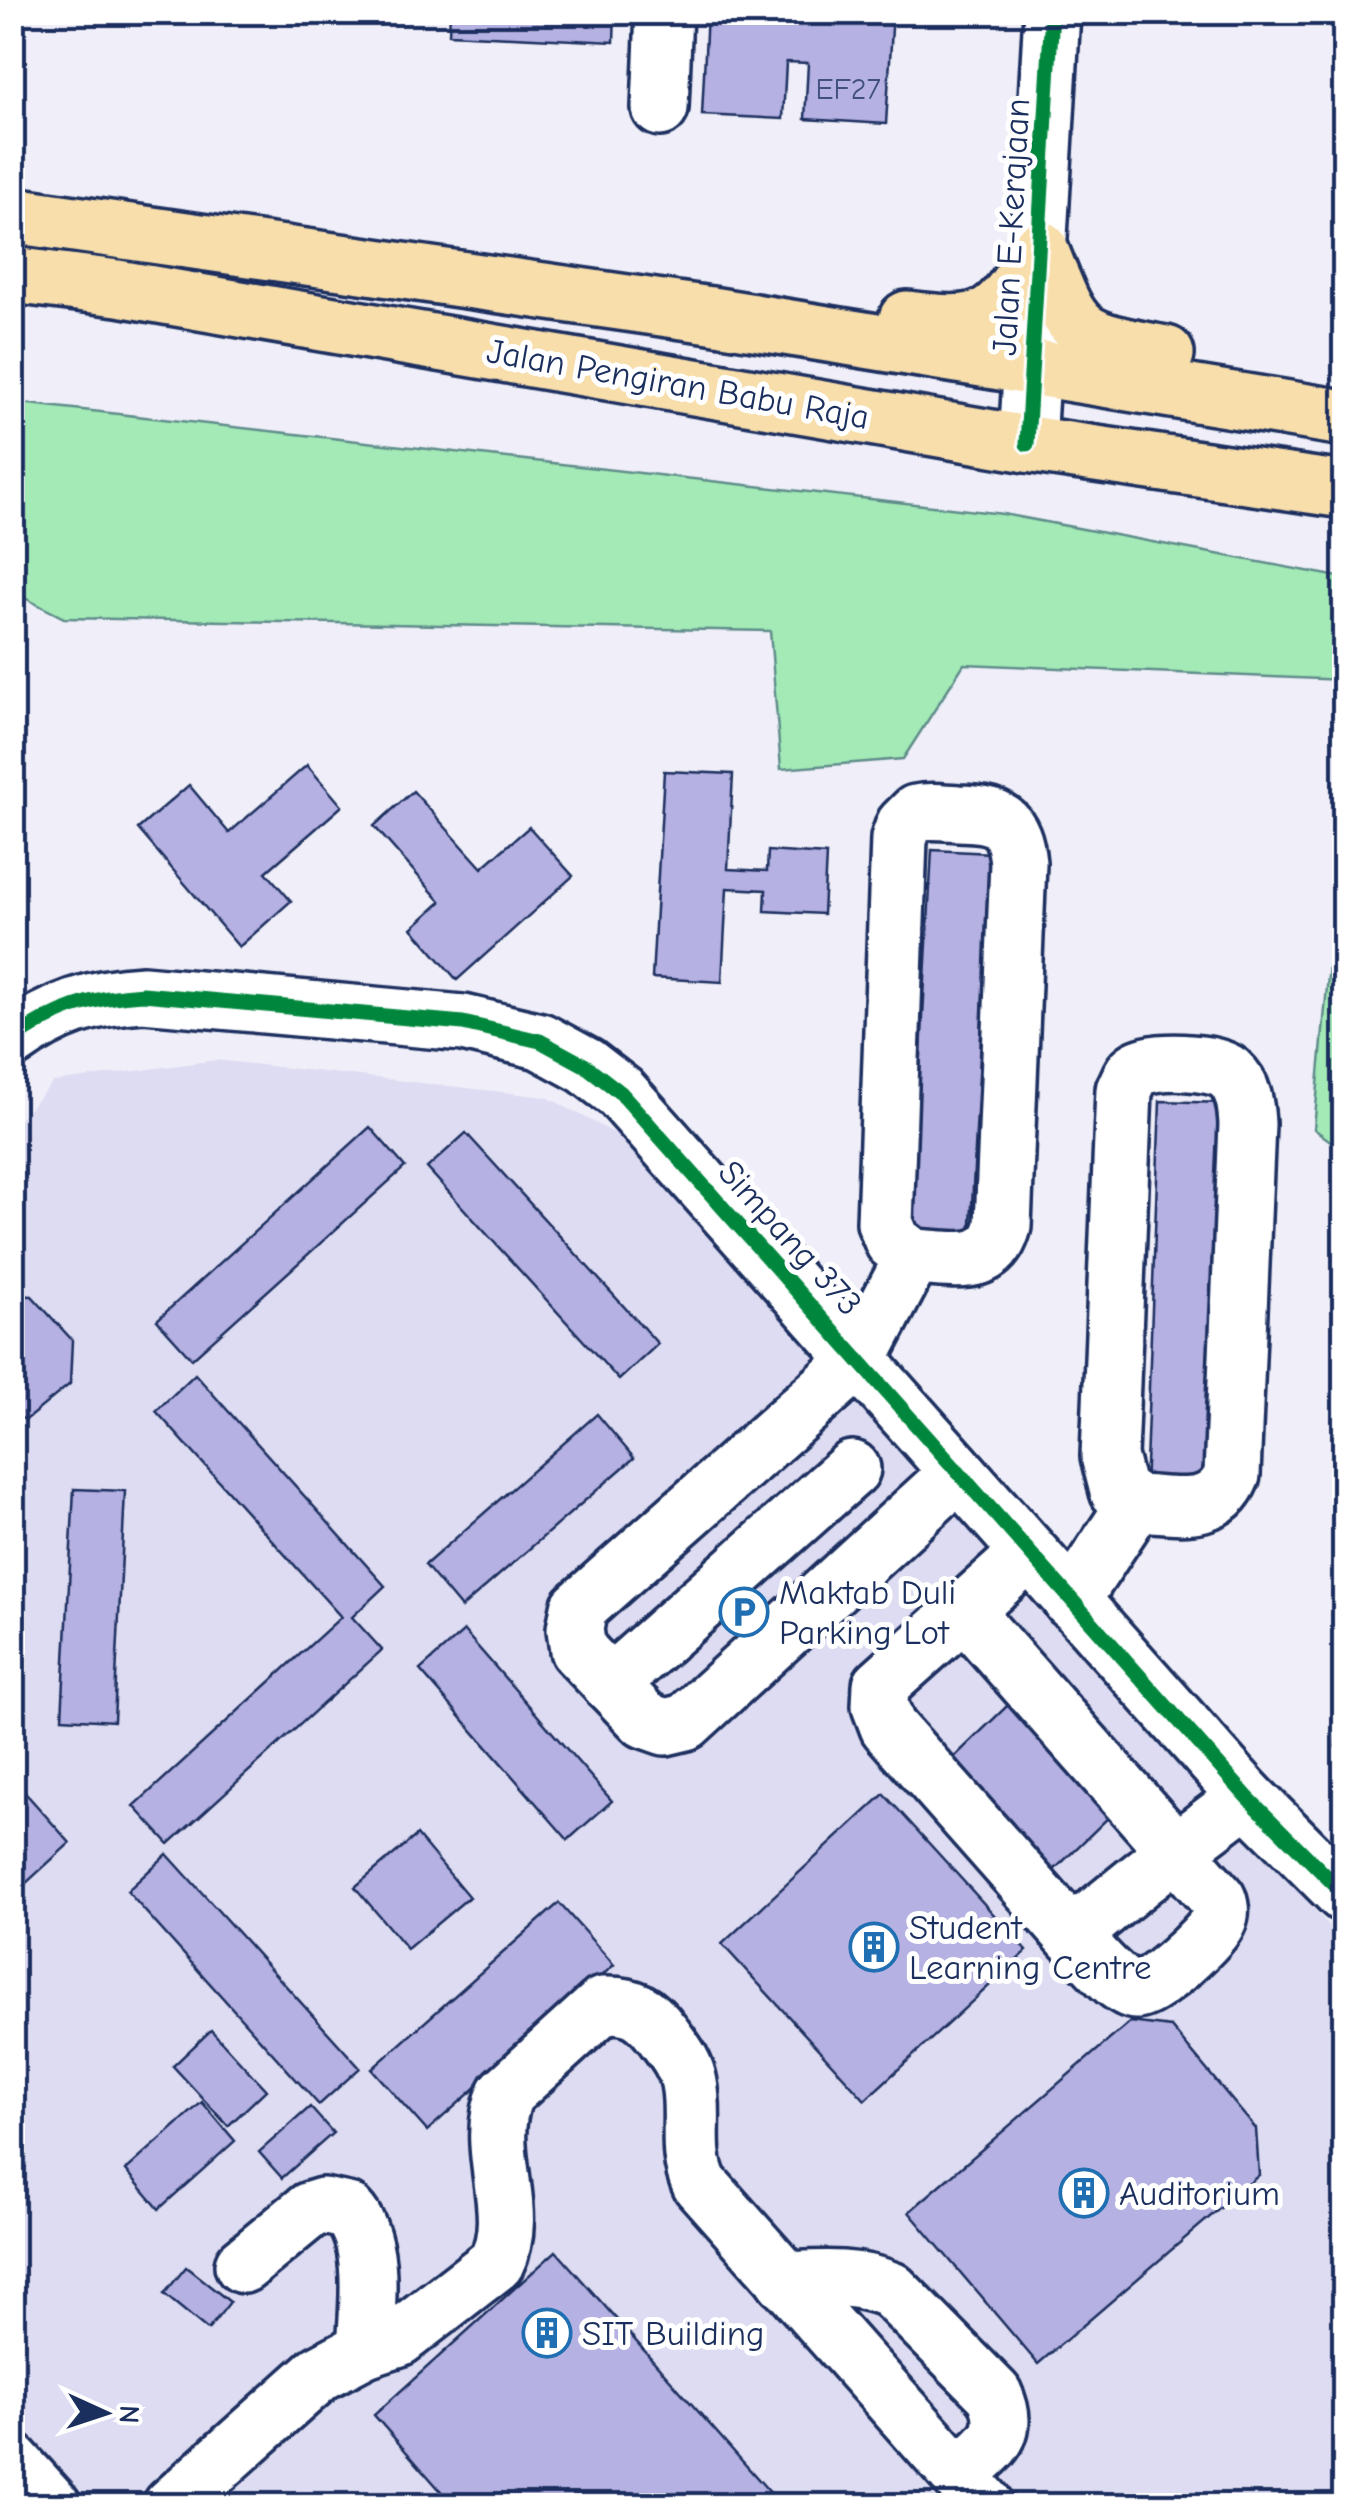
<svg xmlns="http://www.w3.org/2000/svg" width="1357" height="2518" font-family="'Comic Neue',sans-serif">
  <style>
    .built { fill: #dedcf2 }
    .green { fill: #a3eab6; stroke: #5f8c8a; stroke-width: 2.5 }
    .building { fill: #b5b1e2; stroke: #1b2f5e; stroke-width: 2.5 }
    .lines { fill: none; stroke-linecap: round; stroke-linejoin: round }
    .minor-casing { stroke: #1b2f5e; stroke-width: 62 }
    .major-casing { stroke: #1b2f5e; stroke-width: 62 }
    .minor { stroke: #fff; stroke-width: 55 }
    .major { stroke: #f8deab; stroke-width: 55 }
    .cycleway-casing { stroke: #fff; stroke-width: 21 }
    .cycleway { stroke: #00873e; stroke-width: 15 }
    .labels { text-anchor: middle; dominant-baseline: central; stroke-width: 10; stroke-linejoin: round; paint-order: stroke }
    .number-label { font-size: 30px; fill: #42507f }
    .street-label { font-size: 35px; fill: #1b2f5e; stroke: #fff }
    .poi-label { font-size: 35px; fill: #1b2f5e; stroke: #fff; text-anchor: start }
  </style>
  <rect width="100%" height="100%" fill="#f0eff9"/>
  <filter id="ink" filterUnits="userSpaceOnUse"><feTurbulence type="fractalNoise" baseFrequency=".01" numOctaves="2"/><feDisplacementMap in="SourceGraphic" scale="20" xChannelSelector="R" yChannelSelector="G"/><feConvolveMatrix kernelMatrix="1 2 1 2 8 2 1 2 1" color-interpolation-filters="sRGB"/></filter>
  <g filter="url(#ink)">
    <polygon class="built" points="216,1060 547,1097 644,1149 1344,1943 1344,2505 92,2505 13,2419 13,1126 53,1082"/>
    <g class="green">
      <polygon points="12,402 1003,514 1344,578 1344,680 964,664 903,759 781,769 770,631 64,618 13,592"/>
      <polygon points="1344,801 1344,1151 1314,1129"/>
    </g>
    <g class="building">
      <polygon points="450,12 615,12 614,42 449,34"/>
      <polygon points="707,12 893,12 886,124 805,119 808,63 786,62 783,119 702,115"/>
      <polygon points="307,765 342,806 266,872 291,901 239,947 138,829 189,785 229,833"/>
      <polygon points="664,771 733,774 728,869 767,871 768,851 826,855 823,914 765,911 766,890 727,888 722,982 652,978"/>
      <polygon points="413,791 482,868 529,827 573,876 457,980 412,928 441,902 374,826"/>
      <polygon points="932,850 991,853 970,1242 911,1239"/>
      <polygon points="1160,1101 1223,1103 1207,1494 1145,1491"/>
      <polygon points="370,1127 405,1167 192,1359 157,1320"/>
      <polygon points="466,1133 658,1344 619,1380 427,1168"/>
      <polygon points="12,1295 32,1296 72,1340 70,1384 27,1419 12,1418"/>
      <polygon points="195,1374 385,1586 352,1617 382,1650 169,1844 134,1806 341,1617 156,1411"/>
      <polygon points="597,1414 634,1458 461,1608 425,1565"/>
      <polygon points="74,1489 125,1491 114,1721 62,1718"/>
      <polygon points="1344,1592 1344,1748 1336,1747"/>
      <polygon points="464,1631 612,1801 568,1840 420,1670"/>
      <polygon points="1008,1705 1112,1814 1048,1876 944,1767"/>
      <polygon points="12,1778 70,1843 12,1896"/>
      <polygon points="884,1794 1027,1951 865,2100 722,1944"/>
      <polygon points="417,1835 469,1897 407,1949 355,1887"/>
      <polygon points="167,1854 360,2068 319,2105 127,1891"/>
      <polygon points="559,1903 614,1965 427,2131 372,2069"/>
      <polygon points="1130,2022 1171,2027 1256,2129 1259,2175 1038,2364 909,2212"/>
      <polygon points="211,2030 266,2090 228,2126 173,2066"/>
      <polygon points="202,2102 235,2141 159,2209 126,2170"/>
      <polygon points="310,2107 333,2133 282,2178 259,2152"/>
      <polygon points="556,2251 782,2506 454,2506 374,2415"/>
      <polygon points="186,2267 230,2302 208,2330 164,2294"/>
    </g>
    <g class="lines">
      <g class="minor-casing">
        <g id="minor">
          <polyline points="660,108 664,12"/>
          <polyline points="1027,444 1052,12"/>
          <path d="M 12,1040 C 55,1009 92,997 143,994 L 463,1023 L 540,1041 L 586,1066 L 621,1093 L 1247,1797 L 1344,1894"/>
          <path d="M 913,1257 L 893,1242 L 885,1223 L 899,839 L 904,825 L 916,813 C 930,810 944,812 958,813 C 998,814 1014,820 1018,863 L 1003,1226 C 991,1272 951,1258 913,1257 L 859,1360 L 579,1608 L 575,1629 L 578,1650 L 645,1720 L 665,1727 L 686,1722 L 958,1473"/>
          <polyline points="1028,1554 881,1685 880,1706 888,1727 1072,1935 1177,1850 1247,1797"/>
          <path d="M 1071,1601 L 1136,1503 C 1174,1504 1215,1517 1232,1475 L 1247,1124 C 1246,1106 1244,1086 1229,1073 C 1214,1061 1152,1058 1136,1070 C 1130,1074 1128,1083 1124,1090 L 1109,1456 L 1118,1491 L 1136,1503"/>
          <path d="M 963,1610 L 1218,1899 C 1221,1907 1222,1913 1218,1921 C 1212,1936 1151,1992 1136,1991 C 1118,1990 1086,1949 1072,1935"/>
          <polyline points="610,1684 852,1469"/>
          <path d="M 243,2265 L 310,2210 L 323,2206 L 347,2211 C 377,2241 367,2310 365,2349"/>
          <path d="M 784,2280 C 822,2278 856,2275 891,2290 L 994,2394 C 1014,2436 988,2448 959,2474"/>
          <polyline points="12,2461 53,2506"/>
          <path d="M 171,2506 L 320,2373 L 365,2349 L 399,2338 L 496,2263 C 523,2209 481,2149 506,2093 L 603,2005 C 633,2004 645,2011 663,2035 C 674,2050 686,2064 689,2083 C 696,2118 684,2151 700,2184 L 986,2506"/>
        </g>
      </g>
      <g class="major-casing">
        <g id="major">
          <polyline points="12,215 711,315 1344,418"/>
          <path d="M 1040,249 C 1075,338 1072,337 1166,354"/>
          <polyline points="12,275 118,288 1027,444 1344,490"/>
          <path d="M 907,319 C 991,330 997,319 1040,249"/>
        </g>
      </g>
      <use href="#minor" class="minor"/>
      <use href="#major" class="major"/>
      <g class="cycleway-casing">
        <g id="cycleway">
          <polyline points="1027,444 1052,12"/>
          <path d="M 12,1040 C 55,1009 92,997 143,994 L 463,1023 L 540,1041 L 586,1066 L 621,1093 L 1247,1797 L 1344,1894"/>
        </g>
      </g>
      <use href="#cycleway" class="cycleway"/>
    </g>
  </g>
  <defs>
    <g id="parking-ring" transform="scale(2.5)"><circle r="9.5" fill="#fff" stroke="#1f6fb2" stroke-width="1.5"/><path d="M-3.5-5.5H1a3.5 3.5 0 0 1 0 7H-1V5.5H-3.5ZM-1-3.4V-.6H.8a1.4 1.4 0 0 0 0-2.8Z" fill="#1f6fb2"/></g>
    <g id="building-ring" transform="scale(2.5)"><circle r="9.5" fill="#fff" stroke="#1f6fb2" stroke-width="1.5"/><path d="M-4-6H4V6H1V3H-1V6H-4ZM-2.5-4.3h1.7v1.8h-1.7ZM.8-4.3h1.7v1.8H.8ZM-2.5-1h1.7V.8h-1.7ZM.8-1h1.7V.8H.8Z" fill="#1f6fb2"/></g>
  </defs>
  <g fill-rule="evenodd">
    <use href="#parking-ring" x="744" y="1612"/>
    <use href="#building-ring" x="874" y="1947"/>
    <use href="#building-ring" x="1084" y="2193"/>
    <use href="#building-ring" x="547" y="2333"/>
  </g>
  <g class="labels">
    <g class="number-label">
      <text x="848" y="89">EF27</text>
    </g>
    <g class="street-label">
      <text transform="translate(1011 227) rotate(-87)">Jalan E-Kerajaan</text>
      <text transform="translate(678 384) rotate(10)">Jalan Pengiran Babu Raja</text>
      <text transform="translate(790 1238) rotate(48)">Simpang 373</text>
    </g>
    <g class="poi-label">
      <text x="779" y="1592">Maktab Duli<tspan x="779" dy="40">Parking Lot</tspan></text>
      <text x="909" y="1927">Student<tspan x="909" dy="40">Learning Centre</tspan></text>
      <text x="1119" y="2193">Auditorium</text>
      <text x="582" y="2333">SIT Building</text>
    </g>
  </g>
  <rect width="1357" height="2518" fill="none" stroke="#fff" stroke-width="50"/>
  <rect x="25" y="25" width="1307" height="2468" fill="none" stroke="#1b2f5e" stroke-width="4" filter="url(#ink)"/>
  <g transform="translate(105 2413) rotate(93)" stroke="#ffffff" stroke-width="8" paint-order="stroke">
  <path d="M0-8L18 38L0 25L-18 38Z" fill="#1b2f5e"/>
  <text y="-15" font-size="28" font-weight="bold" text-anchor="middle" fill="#1b2f5e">N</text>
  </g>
</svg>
